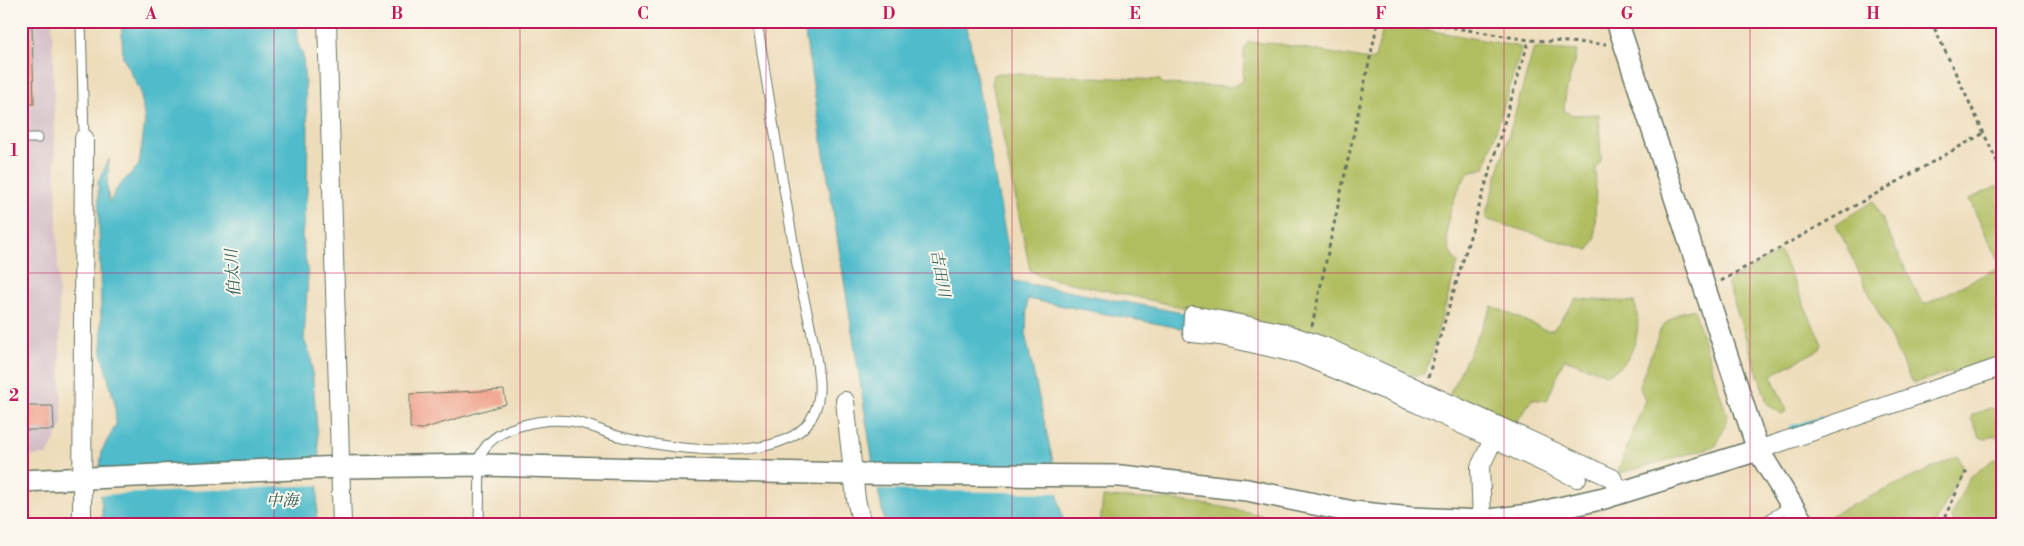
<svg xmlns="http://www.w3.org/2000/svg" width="2024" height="546" font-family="'Libre Bodoni','Noto Serif JP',serif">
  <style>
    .industrial { fill: #d2bdc6 }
    .green { fill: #b0be61; stroke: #687e4a }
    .water { fill: #4fbbcb; stroke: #377c80 }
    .pier { fill: #eddcb9 }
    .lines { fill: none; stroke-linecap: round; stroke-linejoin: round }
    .stream { stroke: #4fbbcb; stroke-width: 5 }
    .building { fill: #ef9c85 }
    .service-casing { stroke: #677563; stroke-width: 11 }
    .minor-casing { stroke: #677563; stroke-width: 20 }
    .tertiary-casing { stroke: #677563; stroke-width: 24 }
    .path { stroke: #677563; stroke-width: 3; stroke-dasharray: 4 4; stroke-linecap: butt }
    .service { stroke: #fff; stroke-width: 9 }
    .minor { stroke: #fff; stroke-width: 18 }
    .tertiary { stroke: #fff; stroke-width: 21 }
    .grid { fill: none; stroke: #c2185b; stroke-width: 1; stroke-opacity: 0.55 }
    .labels { text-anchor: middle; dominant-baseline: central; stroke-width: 4; stroke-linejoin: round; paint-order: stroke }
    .water-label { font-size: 16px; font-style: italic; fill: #2b5c5a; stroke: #fbf7ec }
    .neatline { fill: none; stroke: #c2185b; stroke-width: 2 }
    .grid-label { font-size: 16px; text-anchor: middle; font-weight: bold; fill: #c2185b }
  </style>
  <rect width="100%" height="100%" fill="#fbf7ec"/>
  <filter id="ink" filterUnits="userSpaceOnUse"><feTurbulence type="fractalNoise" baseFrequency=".02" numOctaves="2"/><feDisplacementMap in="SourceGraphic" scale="10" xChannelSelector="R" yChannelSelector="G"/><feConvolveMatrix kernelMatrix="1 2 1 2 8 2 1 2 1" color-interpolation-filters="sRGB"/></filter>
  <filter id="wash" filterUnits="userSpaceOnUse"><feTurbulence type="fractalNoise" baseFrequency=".0096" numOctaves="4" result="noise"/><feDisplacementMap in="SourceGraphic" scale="20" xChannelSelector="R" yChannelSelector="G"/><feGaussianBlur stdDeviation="1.12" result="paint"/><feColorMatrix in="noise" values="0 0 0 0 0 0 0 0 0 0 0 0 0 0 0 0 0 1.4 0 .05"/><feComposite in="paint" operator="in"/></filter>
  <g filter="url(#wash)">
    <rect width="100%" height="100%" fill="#eddcb9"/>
    <polygon class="industrial" points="21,21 52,21 62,426 47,455 21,457"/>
    <g class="green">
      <path d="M 1385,22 L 1520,47 L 1521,50 L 1485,168 L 1469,172 C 1453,194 1435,241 1458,263 L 1425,374 L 1415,376 L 1320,337 L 1039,276 L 1030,270 L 992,82 L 994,75 L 999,73 L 1160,80 L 1163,84 L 1230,87 L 1241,83 L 1243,79 L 1244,50 L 1248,42 L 1280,44 L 1369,60 L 1375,58 Z"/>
      <polygon points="1534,48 1577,51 1566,92 1564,111 1573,115 1599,114 1601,160 1596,168 1595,239 1589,250 1488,220 1485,217"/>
      <path d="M 2000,185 L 2003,187 L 2003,357 C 1974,367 1945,373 1915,383 L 1911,381 L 1836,224 L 1873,201 L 1922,303 L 1926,304 L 1999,267 L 2000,265 L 1969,199 Z"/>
      <polygon points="1780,252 1822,344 1820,349 1773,374 1772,378 1787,411 1782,414 1768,405 1727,282"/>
      <path d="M 1576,299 L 1634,302 C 1644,326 1634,366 1607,374 L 1564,359 L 1547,401 L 1532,399 L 1516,423 L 1512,424 L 1451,396 L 1450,393 L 1492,306 L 1546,330 L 1553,330 Z"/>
      <polygon points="1694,309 1728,419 1716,446 1621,473 1618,471 1645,400 1639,386 1662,326 1679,313"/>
      <polygon points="1990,408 2003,410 2003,441 1996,436 1984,439 1980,437 1971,419 1972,415"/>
      <polygon points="1958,456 1962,467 1961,471 1935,525 1832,525 1830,519 1833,514"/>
      <polygon points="1994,459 2003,461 2003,525 1965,525 1953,521 1951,516 1969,478"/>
      <polygon points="1103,497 1174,500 1223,507 1310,525 1100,525"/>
    </g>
    <g class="water">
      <polygon points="121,21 298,21 297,41 303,56 308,129 307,192 302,236 308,275 304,340 311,356 320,465 99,476 102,450 116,425 115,404 102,355 98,183 109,159 107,187 109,203 118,187 139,165 145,122 140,90 123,57"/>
      <polygon points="803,21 966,21 1014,281 1188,314 1185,329 1027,299 1026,338 1055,471 874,470"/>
      <polygon points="319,475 316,525 103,525 100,484"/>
      <polygon points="876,479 1055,481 1064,525 885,525"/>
    </g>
    <g class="pier">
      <polygon points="321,474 321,485 98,495 98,483"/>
      <polygon points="873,478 1057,480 1060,493 876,490"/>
    </g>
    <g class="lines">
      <polyline class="stream" points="1792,428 1822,419"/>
    </g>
    <g id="blocks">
      <g class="building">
        <polygon points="21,26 32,26 34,104 21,104"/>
        <polygon points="504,390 506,404 422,429 410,428 410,394"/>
        <polygon points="21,406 53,406 54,430 21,430"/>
      </g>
    </g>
  </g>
  <g filter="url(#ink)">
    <use href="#blocks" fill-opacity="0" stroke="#677563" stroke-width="1"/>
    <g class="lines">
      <g class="service-casing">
        <g id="service">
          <polyline points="81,21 84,138"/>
          <polyline points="21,138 38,138"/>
          <path d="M 479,525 L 480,456 C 493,426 541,418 571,421 C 587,423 602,432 618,436 C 665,449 790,468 814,413 C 820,400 820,385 818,372 C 815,338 804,304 798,270 C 783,187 770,104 757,21"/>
          <polyline points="1760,525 1791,505"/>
        </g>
      </g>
      <g class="minor-casing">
        <g id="minor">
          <polyline points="327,21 342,525"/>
          <polyline points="1223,326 1221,336 1299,354 1418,404 1577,478"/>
          <polyline points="1221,336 1192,333 1193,315 1281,332 1326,347 1612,478 1621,493"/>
          <polyline points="845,401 856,499 862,525"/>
          <polyline points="1758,450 2003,366"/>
          <polyline points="82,517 84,138"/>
          <polyline points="1482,521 1480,467 1494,438"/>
        </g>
      </g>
      <g class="tertiary-casing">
        <g id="tertiary">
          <polyline points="1758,450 1804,525"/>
          <polyline points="21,481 342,467 480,465 854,474 1121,476 1247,490 1353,512 1411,518 1482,521 1529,515 1604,498 1758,450 1617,21"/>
        </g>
      </g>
      <g class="path">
        <polyline points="1413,21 1529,40 1606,44"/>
        <polyline points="1931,21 2003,174"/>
        <polyline points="1721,281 1984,133"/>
        <polyline points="1312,326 1378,21"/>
        <polyline points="1428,377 1529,40"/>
        <polyline points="1941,525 1967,470"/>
      </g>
      <use href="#service" class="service"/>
      <use href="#minor" class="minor"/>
      <use href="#tertiary" class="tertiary"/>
    </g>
  </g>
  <path class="grid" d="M 274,21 L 274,525M 520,21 L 520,525M 766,21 L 766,525M 1012,21 L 1012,525M 1258,21 L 1258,525M 1504,21 L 1504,525M 1750,21 L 1750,525M 21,273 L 2003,273"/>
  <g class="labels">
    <g class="water-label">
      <text transform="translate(233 273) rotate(-94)">伯太川</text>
      <text transform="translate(940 273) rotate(80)">吉田川</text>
      <text x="282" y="501">中海</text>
    </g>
  </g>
  <rect width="2024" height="546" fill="none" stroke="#fbf7ec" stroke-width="55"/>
  <rect x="28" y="28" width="1968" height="490" class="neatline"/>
  <g class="grid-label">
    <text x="151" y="19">A</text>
    <text x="397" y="19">B</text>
    <text x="643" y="19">C</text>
    <text x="889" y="19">D</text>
    <text x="1135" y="19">E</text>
    <text x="1381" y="19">F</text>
    <text x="1627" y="19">G</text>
    <text x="1873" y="19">H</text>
    <text x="14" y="156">1</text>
    <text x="14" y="401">2</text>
  </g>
</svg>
